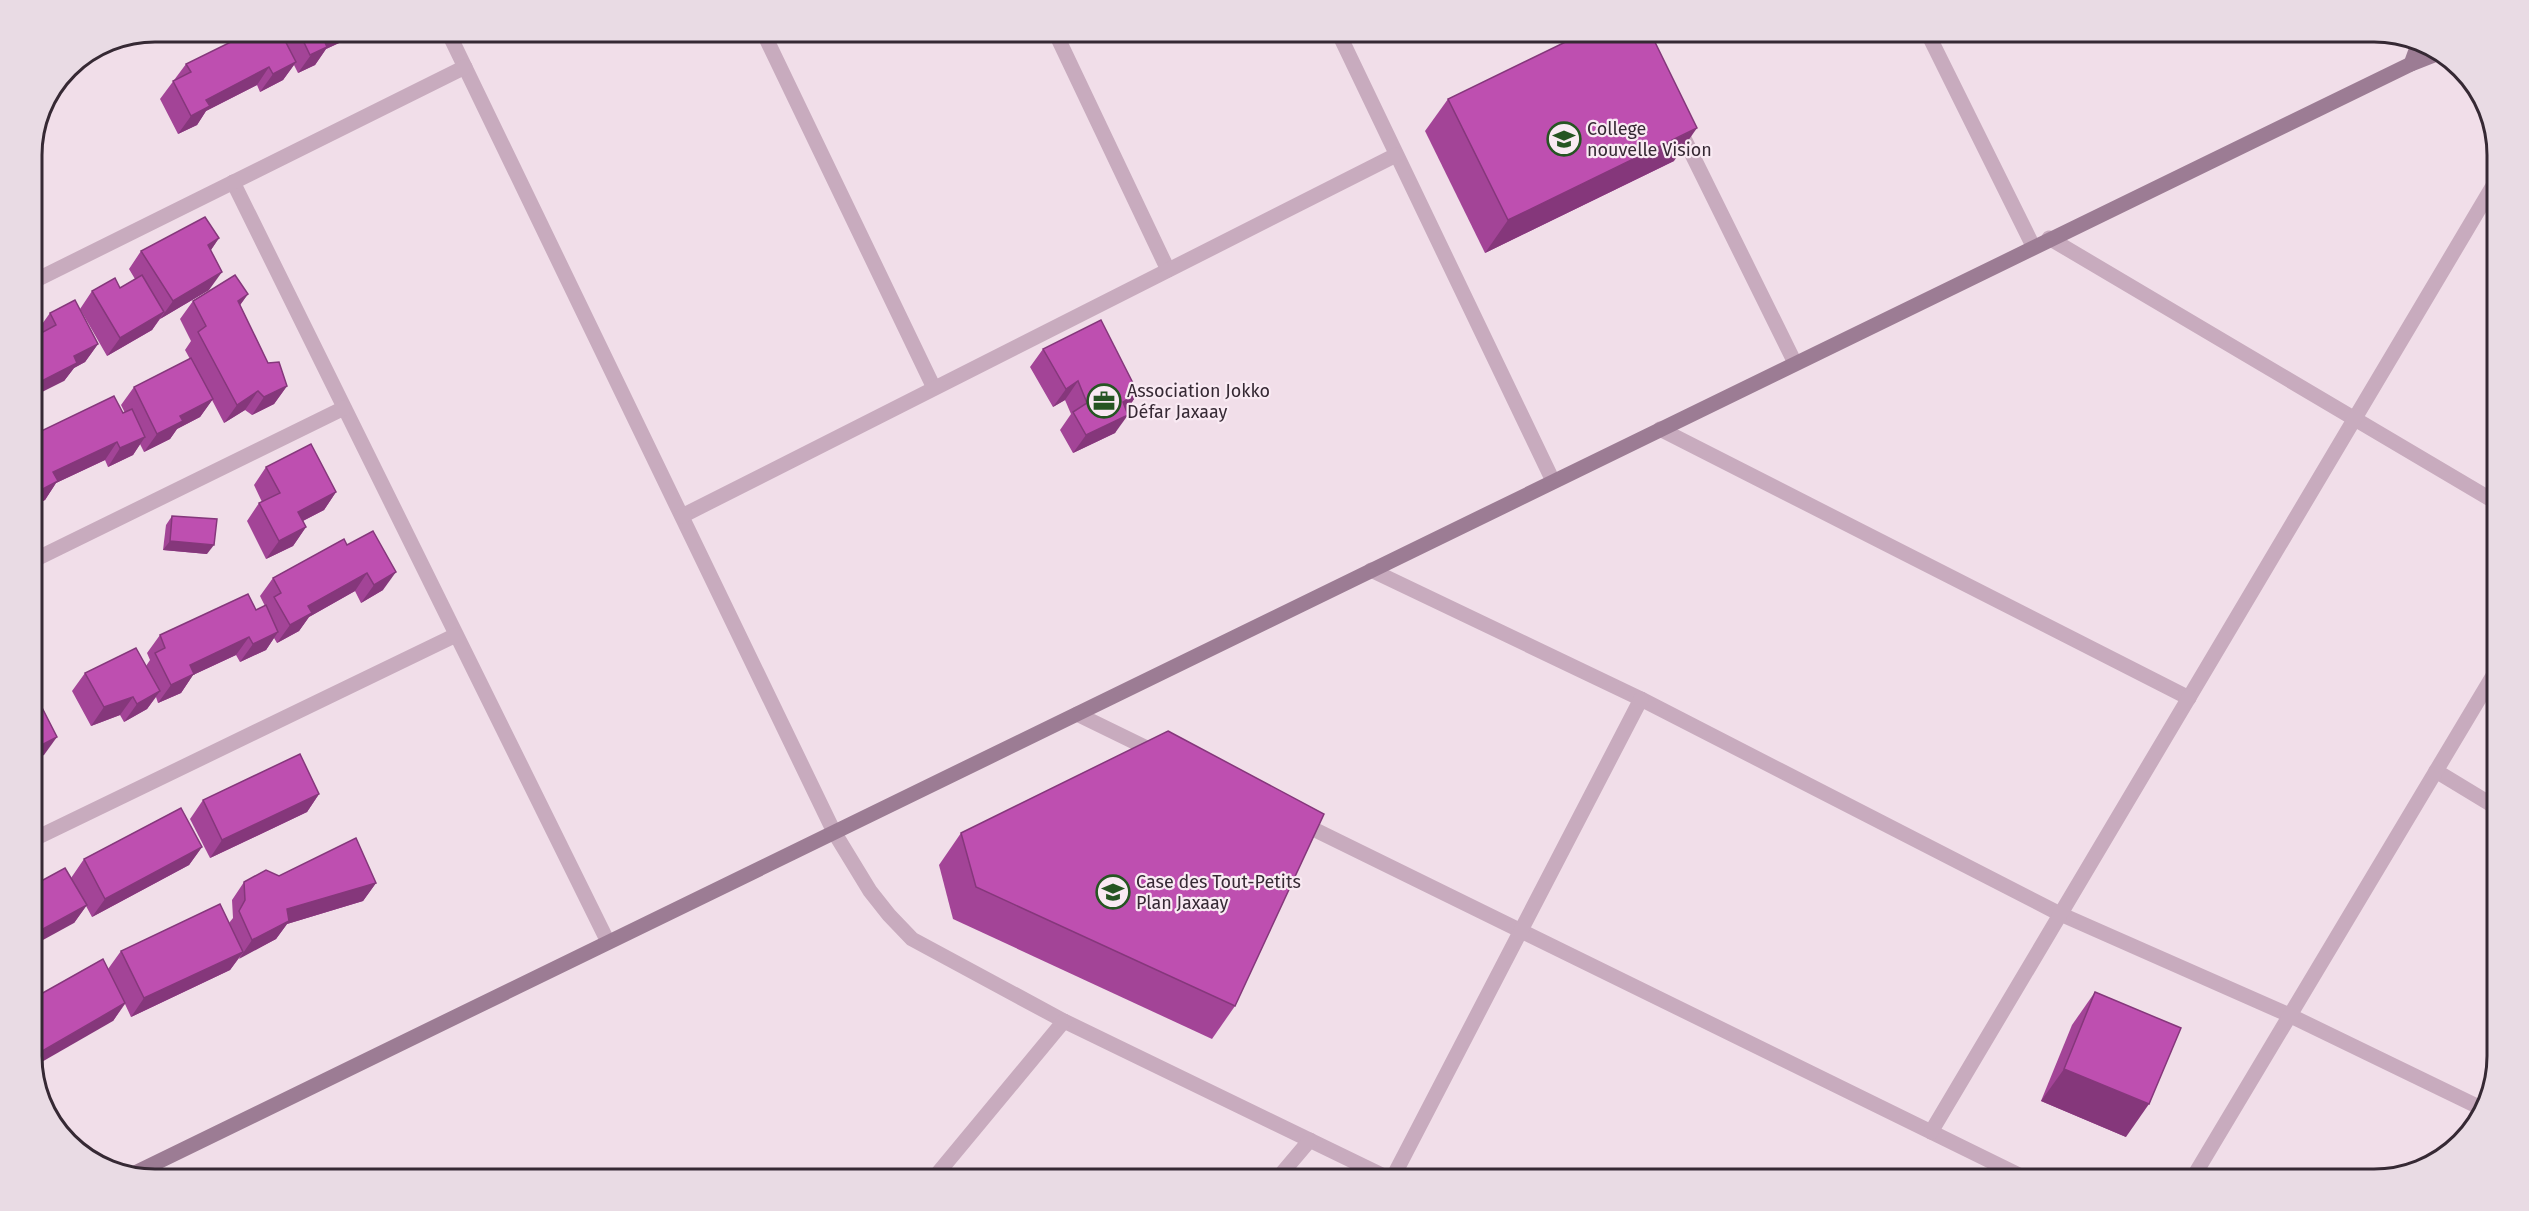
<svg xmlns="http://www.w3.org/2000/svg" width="2529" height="1211" font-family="'Fira Sans',sans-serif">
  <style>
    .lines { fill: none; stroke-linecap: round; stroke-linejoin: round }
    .street { stroke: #c8abbe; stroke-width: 15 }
    .secondary { stroke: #9c7c94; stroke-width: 15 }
    .wall { fill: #a34497 }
    .shaded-wall { fill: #85377b }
    .building { fill: #be4fb0; stroke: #85377b; stroke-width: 1.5 }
    .labels { text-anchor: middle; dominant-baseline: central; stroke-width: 4.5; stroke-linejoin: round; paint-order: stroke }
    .poi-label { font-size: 18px; fill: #362934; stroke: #f9eaf3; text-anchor: start }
    .rim { fill: none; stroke: #362934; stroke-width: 3 }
  </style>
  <rect width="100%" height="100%" fill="#f1dee9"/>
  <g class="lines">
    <g class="street">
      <polyline points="448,32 834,832 870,891 889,915 912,939 1064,1021 1390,1179"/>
      <polyline points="763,32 934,388"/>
      <polyline points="1055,32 1168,270"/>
      <polyline points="1338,32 1553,481"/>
      <polyline points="1927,32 2033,246"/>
      <polyline points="1678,126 1795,363"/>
      <polyline points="233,182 608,942"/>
      <polyline points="2049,238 2497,503"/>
      <polyline points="32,282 465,67"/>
      <polyline points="1660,429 2189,698"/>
      <polyline points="682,516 1396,155"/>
      <polyline points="32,561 344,408"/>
      <polyline points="1371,570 1641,699 2058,913 2289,1015 2485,1110"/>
      <polyline points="1077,714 1157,753"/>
      <polyline points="2436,771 2497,808"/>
      <polyline points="1297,821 2027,1179"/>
      <polyline points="32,840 456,635"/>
      <path d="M 1931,1132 C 2117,813 2311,498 2497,179"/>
      <polyline points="933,1179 1064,1021"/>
      <polyline points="1277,1179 1310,1140"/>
      <polyline points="1392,1179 1641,699"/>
      <polyline points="2192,1179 2497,669"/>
    </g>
    <g class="secondary">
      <polyline points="2411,64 2419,42"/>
      <polyline points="133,1174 2411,64 2439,53"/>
    </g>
  </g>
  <g class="wall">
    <polygon points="155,32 162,32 151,37 148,33"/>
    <polygon points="278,32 363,32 326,49 315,65 298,73 294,65 283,80 260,92 257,85 206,111 197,125 178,134 160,99 186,64 274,37 279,34"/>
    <polygon points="146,33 131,41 129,37"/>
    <polygon points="1448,99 1674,161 1485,253 1425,131"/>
    <polygon points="219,238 210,251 209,290 160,319 152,330 107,356 80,309 92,291 120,288 135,279 129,269 141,251"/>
    <polygon points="248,294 240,305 268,363 287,386 274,404 252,415 245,410 224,423 212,400 200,417 177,429 170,439 144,452 140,444 133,455 108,467 105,460 56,483 45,500 32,506 32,440 37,433 125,413 121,405 134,387 190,359 185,350 191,341 180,319 193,301"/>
    <polygon points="50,313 98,344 85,362 74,368 64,381 37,331"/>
    <polygon points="1043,349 1138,393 1126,411 1115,433 1073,453 1060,430 1071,414 1065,400 1053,407 1030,367"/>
    <polygon points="266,467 336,492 324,510 303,521 306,527 293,546 266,559 247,521 259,503 262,502 254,485"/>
    <polygon points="172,516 207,554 163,550 166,525"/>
    <polygon points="347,545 383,590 361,603 355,591 309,617 299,631 277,643 274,638 266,650 240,662 236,655 193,675 181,693 158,703 156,697 147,709 124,722 120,715 91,726 72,691 85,673 146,666 150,660 147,653 160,635 256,610 265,606 260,596 273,578"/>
    <polygon points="319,794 307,812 210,858 190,819 203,800"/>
    <polygon points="961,833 1235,1006 1212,1039 953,919 939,865"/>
    <polygon points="202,847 189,865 92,917 86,906 74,923 71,878 84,859"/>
    <polygon points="279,876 376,883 363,901 287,924 276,939 239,958 230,970 131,1017 125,1004 113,1021 108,969 121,951 229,923 233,918 232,900 244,882"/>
    <polygon points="2095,992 2126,1137 2041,1101 2072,1025"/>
  </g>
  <g class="shaded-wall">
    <polygon points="155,32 162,32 151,37"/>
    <polygon points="337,32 363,32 326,49 315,65 298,73 323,38"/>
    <polygon points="146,33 131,41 135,35"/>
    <polygon points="296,62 283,80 260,92 273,74"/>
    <polygon points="269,67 257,85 206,111 197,125 178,134 191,116 206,100"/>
    <polygon points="1697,128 1674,161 1485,253 1508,220"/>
    <polygon points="219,238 207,256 208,245"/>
    <polygon points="222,272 209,290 160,319 173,301"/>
    <polygon points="248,294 235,312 238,301"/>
    <polygon points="164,312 152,330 107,356 120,338"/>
    <polygon points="98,344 85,362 74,368 64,381 32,397 32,386 74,356"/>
    <polygon points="1078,381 1065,400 1053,407 1066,389"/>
    <polygon points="287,386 274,404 252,415 264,397"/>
    <polygon points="258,391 245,410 224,423 237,405"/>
    <polygon points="1138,393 1126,411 1123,402"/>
    <polygon points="213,399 200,417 177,429 170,439 144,452 157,434 180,416"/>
    <polygon points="1128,415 1115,433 1073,453 1086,435"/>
    <polygon points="145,437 133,455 108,467 120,448"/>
    <polygon points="117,442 105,460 56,483 45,500 32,506 32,501 53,472"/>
    <polygon points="336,492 324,510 285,530 298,512"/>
    <polygon points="306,527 293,546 266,559 279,541"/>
    <polygon points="170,541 214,545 207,554 163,550"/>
    <polygon points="396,572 383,590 361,603 374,585"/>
    <polygon points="367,573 355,591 309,617 299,631 277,643 290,625 308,606"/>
    <polygon points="278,632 266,650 240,662 253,644"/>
    <polygon points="249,637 236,655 193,675 181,693 158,703 171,685 190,665"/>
    <polygon points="160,691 147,709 124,722 137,704"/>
    <polygon points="133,697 120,715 91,726 104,707"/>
    <polygon points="57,737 44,755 32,761 32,750"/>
    <polygon points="319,794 307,812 210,858 222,840"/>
    <polygon points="202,847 189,865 92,917 105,899"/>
    <polygon points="376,883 363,901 287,924 276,939 239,959 252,940 287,909"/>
    <polygon points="87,905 74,923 32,946 32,935"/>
    <polygon points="243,952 230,970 131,1017 144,998"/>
    <polygon points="125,1003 113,1021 33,1067 32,1057"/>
    <polygon points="2064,1069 2149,1104 2126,1137 2041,1101"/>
  </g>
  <g class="building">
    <polygon points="251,32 271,32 274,37 281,33 296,62 273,74 269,67 206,100 210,106 191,116 173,81 191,72 186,64"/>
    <polygon points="299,32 337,32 323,38 327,47 310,55"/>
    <polygon points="1586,32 1650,32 1697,128 1508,220 1448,99"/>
    <polygon points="205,217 219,238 208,245 222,272 173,301 141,251"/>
    <polygon points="142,275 164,312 120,338 92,291 115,278 120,288"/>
    <polygon points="235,275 248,294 238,301 268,363 279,362 287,386 264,397 258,391 237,405 198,332 206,326 193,301"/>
    <polygon points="75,300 98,344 74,356 77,363 32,386 32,338 56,325 50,313"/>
    <polygon points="1101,320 1138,393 1123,402 1128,415 1086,435 1073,412 1087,403 1078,381 1066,389 1043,349"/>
    <polygon points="191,358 213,399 180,416 183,421 157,434 134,387"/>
    <polygon points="114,396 123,413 132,409 145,437 120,448 117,442 53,472 58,481 39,491 32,475 32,444 40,440 37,433"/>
    <polygon points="311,444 336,492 298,512 306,527 279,541 259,503 280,493 266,467"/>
    <polygon points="172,516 217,519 214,545 170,541"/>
    <polygon points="373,531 396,572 374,585 367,573 308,606 312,613 290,625 274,597 281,593 273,578 344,539 347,545"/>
    <polygon points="248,594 256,610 266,605 278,632 253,644 249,637 190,665 194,674 171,685 155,653 165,648 160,635"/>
    <polygon points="136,648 160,691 137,704 133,697 104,707 85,673"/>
    <polygon points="32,688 57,737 32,750"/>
    <polygon points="1168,731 1324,814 1235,1006 976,887 961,833"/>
    <polygon points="300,754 319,794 222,840 203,800"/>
    <polygon points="181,808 202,847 105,899 84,859"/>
    <polygon points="356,838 376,883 287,909 289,921 252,940 239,911 245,900 244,882 266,870 279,876"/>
    <polygon points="65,868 87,905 32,935 32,886"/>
    <polygon points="220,904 243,952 144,998 121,951"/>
    <polygon points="103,959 125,1003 32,1057 32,999"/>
    <polygon points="2095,992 2181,1028 2149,1104 2064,1069"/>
  </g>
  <defs>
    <g id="school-ring" transform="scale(1.725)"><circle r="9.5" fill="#f9eaf3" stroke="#255522" stroke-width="1.5"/><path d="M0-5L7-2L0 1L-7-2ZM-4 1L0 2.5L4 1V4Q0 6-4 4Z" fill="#255522"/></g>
    <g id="office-ring" transform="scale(1.725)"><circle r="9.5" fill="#f9eaf3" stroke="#255522" stroke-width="1.5"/><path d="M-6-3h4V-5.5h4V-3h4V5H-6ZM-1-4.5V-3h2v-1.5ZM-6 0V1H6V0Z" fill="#255522"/></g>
  </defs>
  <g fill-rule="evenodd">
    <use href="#school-ring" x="1564" y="139"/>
    <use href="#office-ring" x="1104" y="401"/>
    <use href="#school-ring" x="1113" y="892"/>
  </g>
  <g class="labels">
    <g class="poi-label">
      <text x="1587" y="129">College<tspan x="1587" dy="21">nouvelle Vision</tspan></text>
      <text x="1127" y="391">Association Jokko<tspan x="1127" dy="21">Défar Jaxaay</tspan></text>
      <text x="1136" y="882">Case des Tout-Petits<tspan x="1136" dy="21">Plan Jaxaay</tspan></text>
    </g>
  </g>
  <path d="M0 0H2529V1211H0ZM155 42H2374A113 113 0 0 1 2487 155V1056A113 113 0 0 1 2374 1169H155A113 113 0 0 1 42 1056V155A113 113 0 0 1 155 42Z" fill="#e9dbe4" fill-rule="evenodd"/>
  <path class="rim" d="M155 42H2374A113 113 0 0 1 2487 155V1056A113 113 0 0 1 2374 1169H155A113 113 0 0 1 42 1056V155A113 113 0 0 1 155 42Z"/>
</svg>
